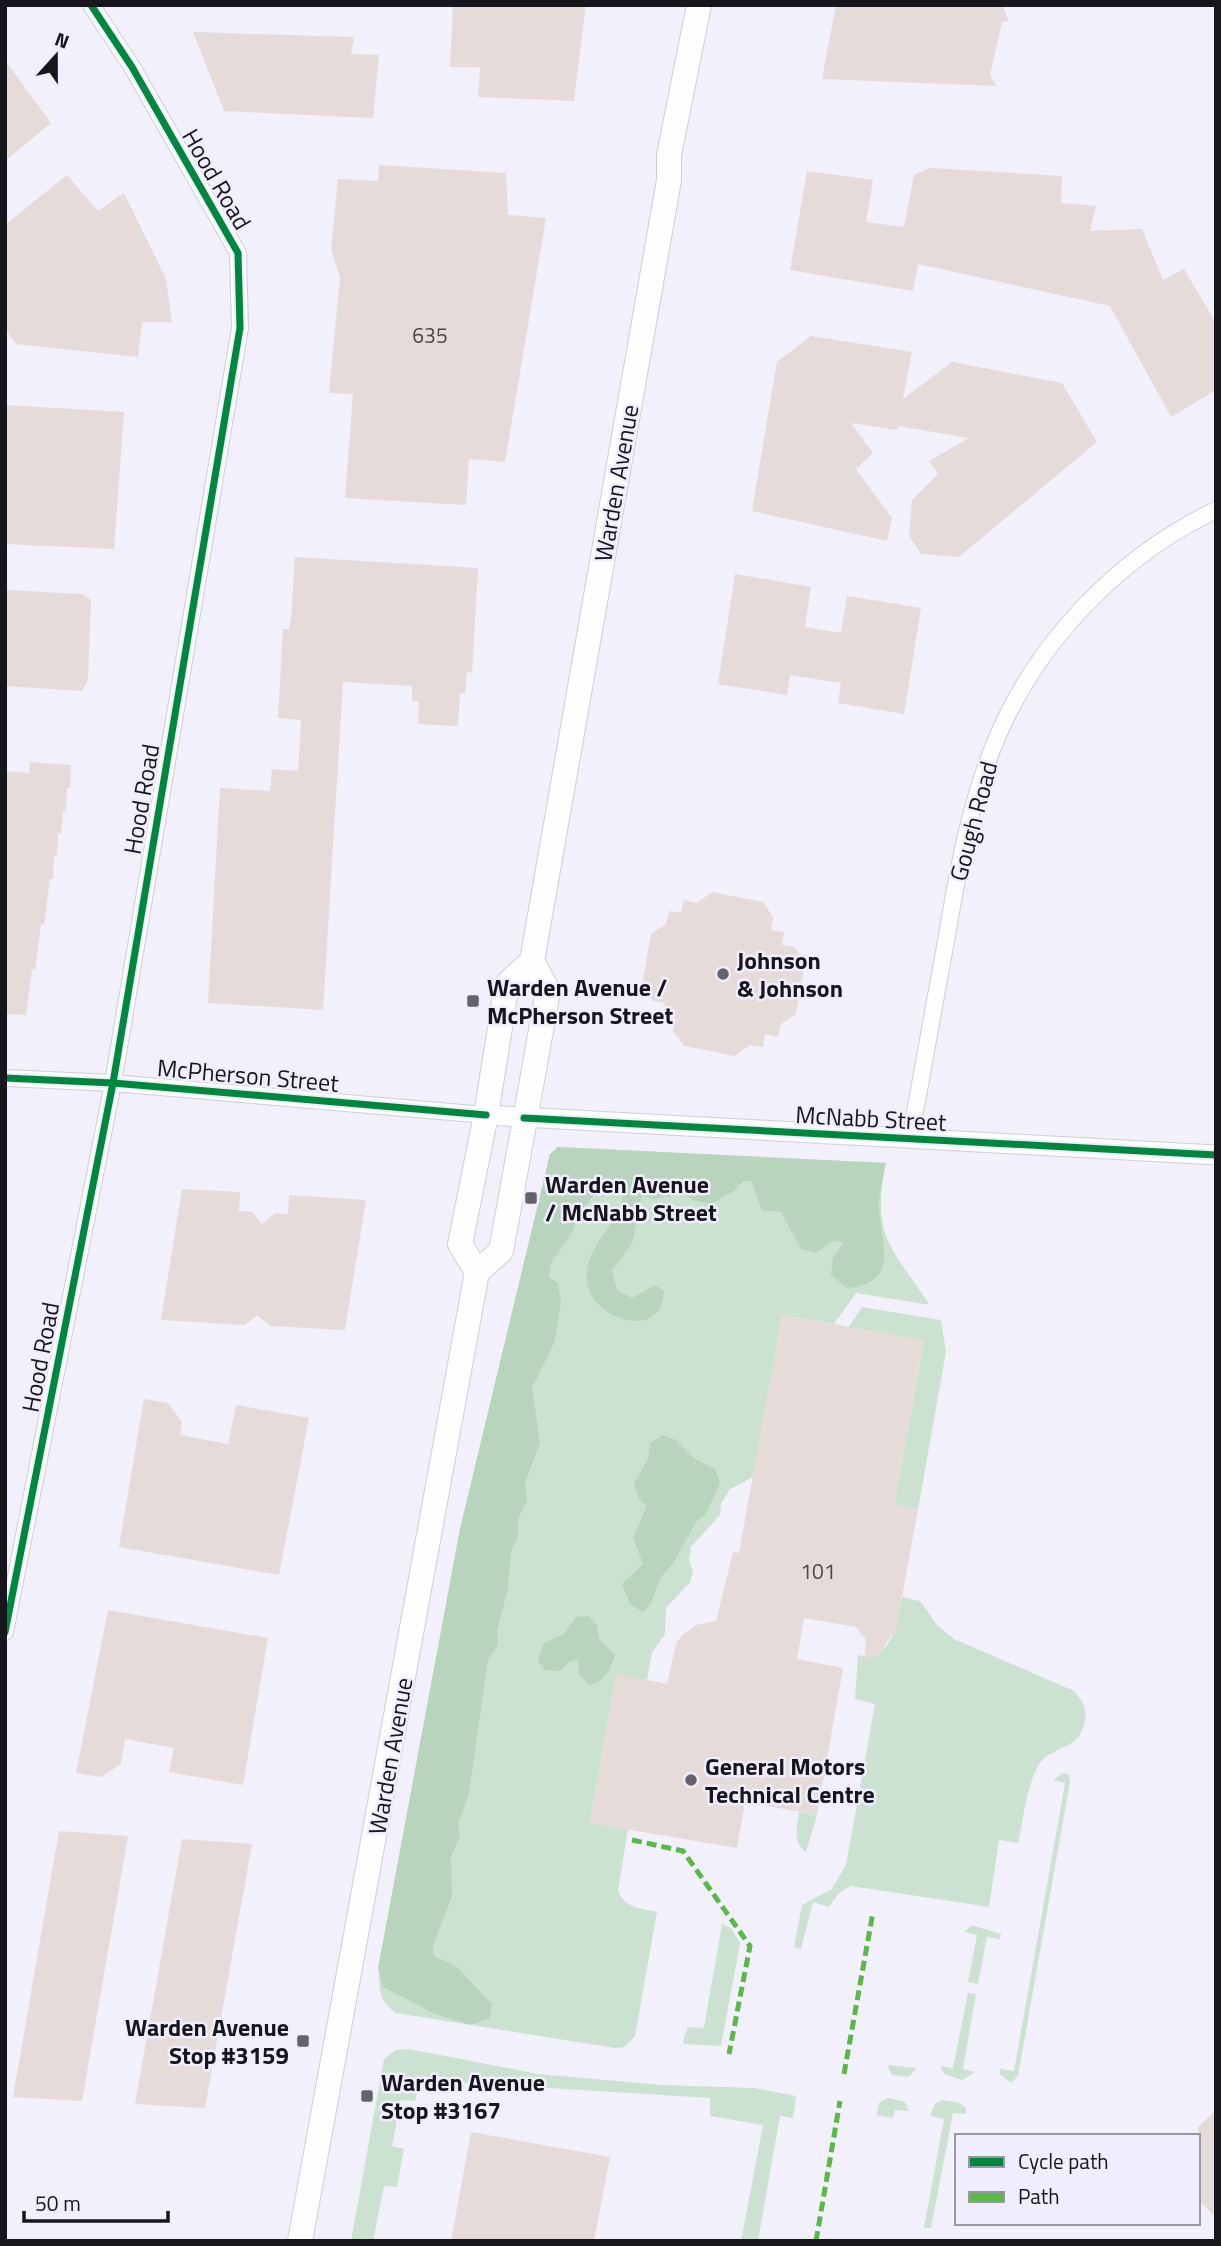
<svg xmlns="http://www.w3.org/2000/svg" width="1221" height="2246" font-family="'Titillium Web',sans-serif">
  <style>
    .green { fill: #cce2d1 }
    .forest { fill: #b8d4bd }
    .building { fill: #e5dbd9 }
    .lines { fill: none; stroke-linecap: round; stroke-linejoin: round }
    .minor-casing { stroke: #cfced5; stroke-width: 18 }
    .tertiary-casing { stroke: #cfced5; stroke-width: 21 }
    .primary-casing { stroke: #cfced5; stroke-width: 26 }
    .minor { stroke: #fdfdfe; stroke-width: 16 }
    .tertiary { stroke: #fdfdfe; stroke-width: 19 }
    .primary { stroke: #fdfdfe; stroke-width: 24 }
    .quiet { stroke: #58b947; stroke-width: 5; stroke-dasharray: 10 5; stroke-linecap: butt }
    .cycleway-casing { stroke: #f0edfd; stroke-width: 11 }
    .cycleway { stroke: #00873e; stroke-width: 7 }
    .poi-dot { fill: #64626a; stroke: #f0edfd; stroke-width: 2.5 }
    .labels { text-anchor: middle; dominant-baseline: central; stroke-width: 5; stroke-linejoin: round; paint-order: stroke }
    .number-label { font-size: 21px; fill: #4a474b }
    .street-label { font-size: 24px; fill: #17161c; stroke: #f0edfd }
    .poi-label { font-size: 24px; font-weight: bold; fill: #17161c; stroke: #f0edfd; text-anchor: start }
  </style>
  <rect width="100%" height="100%" fill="#f2f0fa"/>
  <g class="green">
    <path d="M 558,1147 L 886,1163 C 871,1236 891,1247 930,1305 L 856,1293 L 834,1324 L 782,1315 L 753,1477 L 730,1489 L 721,1504 L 720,1515 L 691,1547 L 689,1561 L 693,1571 L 690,1582 L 666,1608 L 665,1634 L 652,1653 L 647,1680 L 616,1675 L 590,1822 L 628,1829 L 618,1891 C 625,1908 640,1908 657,1912 L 635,2036 L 624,2047 L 615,2048 L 396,2013 C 378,2000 379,1989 379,1968 L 460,1529 L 550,1154 Z"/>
    <polygon points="862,1307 941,1320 946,1352 918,1509 894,1505 924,1341 849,1327"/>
    <path d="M 902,1597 L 920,1601 L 938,1626 L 954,1639 L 1074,1691 C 1084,1703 1088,1709 1084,1725 C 1078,1750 1052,1746 1040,1763 C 1026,1786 1024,1817 1018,1843 L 999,1840 L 989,1907 L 851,1886 L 839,1893 L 829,1907 L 813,1902 L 801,1949 L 794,1947 L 802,1905 L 832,1889 L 846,1865 L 875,1704 L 855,1699 L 858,1655 C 892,1664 897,1621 902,1597 Z"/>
    <polygon points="1063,1773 1069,1775 1070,1782 1018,2076 1011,2083 1000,2074 1000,2069 1014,2071 1065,1783 1053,1780"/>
    <path d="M 799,1812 L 817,1815 L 806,1852 C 792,1842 797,1827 799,1812 Z"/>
    <polygon points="722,1924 731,1928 740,1943 721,2046 684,2044 683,2040 688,2027 704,2028"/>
    <polygon points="972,1925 1001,1934 1000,1939 987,1937 978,1984 968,1982 977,1935 964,1932"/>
    <polygon points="968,1993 976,1994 963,2069 975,2072 962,2080 944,2074 941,2069 941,2066 953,2068"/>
    <polygon points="409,2049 539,2074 661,2085 754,2088 796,2096 793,2118 780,2116 758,2241 741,2241 763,2125 710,2116 710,2098 420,2080 415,2101 401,2100 392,2146 404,2149 397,2187 384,2186 373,2241 351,2241 384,2059 396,2050"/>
    <polygon points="887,2065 916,2068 909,2077 892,2075"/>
    <polygon points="888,2098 905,2102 909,2111 895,2110 893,2118 877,2115 879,2103"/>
    <polygon points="942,2100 960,2103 966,2108 966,2114 953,2113 931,2228 924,2228 944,2119 930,2116 935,2104"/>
  </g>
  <g class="forest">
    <path d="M 558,1147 L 886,1163 C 883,1177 879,1192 879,1207 C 881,1243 901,1283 847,1288 L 831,1275 L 833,1258 L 843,1242 L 833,1241 L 816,1253 L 801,1249 L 781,1212 L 762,1210 L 751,1181 L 743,1181 L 734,1191 L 711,1204 L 693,1200 L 678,1189 L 673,1196 L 655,1199 L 642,1196 L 632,1243 L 612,1271 L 617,1290 L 632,1298 L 655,1285 L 664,1291 C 662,1343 592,1319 587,1283 C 581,1246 626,1221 623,1189 L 595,1194 L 578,1215 L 573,1231 L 551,1263 L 549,1277 L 558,1283 L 561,1302 L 555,1341 L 532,1388 L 540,1443 L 525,1482 L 527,1500 L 518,1519 L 518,1537 L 511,1551 L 508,1589 L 497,1630 L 498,1645 L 488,1659 L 469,1794 L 458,1824 L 460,1836 L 451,1857 L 452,1896 L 433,1946 L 434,1956 L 457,1967 L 492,2004 L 490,2018 L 471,2025 L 435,2014 L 383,1987 L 378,1968 L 460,1529 L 550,1154 Z"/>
    <polygon points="663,1435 676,1440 695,1459 715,1469 720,1483 706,1514 696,1522 674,1562 661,1577 651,1603 643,1612 630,1604 622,1584 643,1564 633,1537 647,1506 639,1499 634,1484 648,1459 650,1443"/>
    <path d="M 588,1616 L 597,1625 L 599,1639 L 615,1655 C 610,1670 605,1682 589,1685 L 579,1674 L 578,1659 L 570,1661 L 560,1671 L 544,1670 L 538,1660 L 544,1643 L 564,1634 L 576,1617 Z"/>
  </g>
  <g class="building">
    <polygon points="453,5 586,5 574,101 478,97 480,67 450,67"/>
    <polygon points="836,5 1002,5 1009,21 1002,22 990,75 997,86 822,79"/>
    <polygon points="193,32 354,37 351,54 379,55 373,118 224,111"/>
    <polygon points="5,60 51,123 5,161"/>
    <polygon points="379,165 506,173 508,215 546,218 505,462 469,459 466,505 345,498 353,394 329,393 340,277 331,249 338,179 378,181"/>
    <polygon points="930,168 1062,176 1061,203 1096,206 1090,231 1142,229 1163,280 1184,269 1216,323 1216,390 1171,417 1110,306 918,264 913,291 790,270 807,171 873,180 866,222 904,227 914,175"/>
    <polygon points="67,175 98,211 124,193 166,279 172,322 142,322 138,357 16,344 5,329 5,225"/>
    <polygon points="811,336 912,352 903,399 952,362 1062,383 1097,442 959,557 921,554 909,536 912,500 938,474 929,461 969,438 898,426 897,430 851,423 873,453 856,469 892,518 887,541 752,511 777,362"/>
    <polygon points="5,405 124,412 114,549 5,544"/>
    <polygon points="295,557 478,568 472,673 467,672 465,693 460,693 458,726 418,724 419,702 412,701 412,686 343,682 323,1010 208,1003 220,788 270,791 272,769 298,771 301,720 278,718 283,629 289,629 291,618"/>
    <polygon points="735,574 811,587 805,627 841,633 847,596 921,608 904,714 838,703 841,683 790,675 787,695 718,684"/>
    <polygon points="5,590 82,594 91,600 88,680 82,691 5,686"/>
    <polygon points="30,762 71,765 70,788 67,788 66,811 63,811 61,834 58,834 57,856 54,856 53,879 50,879 44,925 41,924 35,970 32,970 26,1015 5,1014 5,771 29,773"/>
    <polygon points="712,892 763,902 773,917 771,930 784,932 782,945 795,947 805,963 796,1014 781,1024 778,1037 765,1034 763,1047 750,1045 735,1056 684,1046 673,1031 676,1018 663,1016 665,1003 653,1001 642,986 651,934 666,924 669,911 681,913 684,900 697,903"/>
    <polygon points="182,1189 240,1192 239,1211 252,1212 262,1224 275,1213 288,1214 289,1195 366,1200 345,1330 270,1326 257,1315 245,1325 161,1320"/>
    <polygon points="782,1315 924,1340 894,1505 918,1509 895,1635 892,1634 880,1653 864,1661 866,1640 856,1627 804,1618 797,1659 843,1668 817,1815 745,1802 737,1848 590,1823 616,1674 667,1684 676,1644 682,1635 696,1625 716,1621 733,1552 739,1553"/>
    <polygon points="144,1399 168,1403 182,1422 180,1435 228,1444 236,1405 309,1418 279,1575 119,1547"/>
    <polygon points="108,1610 268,1638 243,1785 169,1772 174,1748 125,1739 121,1764 101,1777 76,1773"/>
    <polygon points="59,1831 128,1836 82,2101 13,2097"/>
    <polygon points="182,1839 252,1844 205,2108 135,2104"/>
    <polygon points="1216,2110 1216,2218 1198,2199 1198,2127"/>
    <polygon points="471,2132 610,2157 594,2241 451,2241"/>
  </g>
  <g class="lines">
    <g class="minor-casing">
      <g id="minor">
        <polyline points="5,1078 113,1083 486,1115"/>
        <path d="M 910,1140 C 922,1072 935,1004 947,935 C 958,871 969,806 994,745 C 1035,643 1118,557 1216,510"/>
        <polyline points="5,1632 113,1083 240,328 238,253 132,67 91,5"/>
      </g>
    </g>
    <g class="tertiary-casing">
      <polyline id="tertiary" points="486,1115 1216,1155"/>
    </g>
    <g class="primary-casing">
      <g id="primary">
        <polyline points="477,1272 460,1244 486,1115 507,984 532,961 669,180 669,155 699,5"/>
        <polyline points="300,2241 477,1272 501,1251 533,1075 548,991 532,961"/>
      </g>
    </g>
    <use href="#minor" class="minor"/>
    <use href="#tertiary" class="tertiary"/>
    <use href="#primary" class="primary"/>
    <g class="quiet">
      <polyline points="632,1840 683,1851 750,1946 729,2054"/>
      <polyline points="844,2074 873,1912"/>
      <polyline points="816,2241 840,2101"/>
    </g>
    <g class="cycleway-casing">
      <g id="cycleway">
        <polyline points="5,1078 113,1083 486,1115"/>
        <polyline points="524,1118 1216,1155"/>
        <polyline points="5,1632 113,1083 240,328 238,253 132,67 91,5"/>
      </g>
    </g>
    <use href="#cycleway" class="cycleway"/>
  </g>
  <g class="poi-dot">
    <circle cx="723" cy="974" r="7"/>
    <rect x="466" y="994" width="14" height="14" rx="3.5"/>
    <rect x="524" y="1191" width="14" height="14" rx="3.5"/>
    <circle cx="691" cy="1780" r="7"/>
    <rect x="296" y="2034" width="14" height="14" rx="3.5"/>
    <rect x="360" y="2089" width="14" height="14" rx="3.5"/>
  </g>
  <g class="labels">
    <g class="number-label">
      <text x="430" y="335">635</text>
      <text x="818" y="1571">101</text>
    </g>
    <g class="street-label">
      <text transform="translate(217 179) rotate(60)">Hood Road</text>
      <text transform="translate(616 483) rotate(-80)">Warden Avenue</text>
      <text transform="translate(141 799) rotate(-80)">Hood Road</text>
      <text transform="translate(973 821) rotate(-75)">Gough Road</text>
      <text transform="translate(248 1075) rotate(5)">McPherson Street</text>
      <text transform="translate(871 1118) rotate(3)">McNabb Street</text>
      <text transform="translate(40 1357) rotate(-79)">Hood Road</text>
      <text transform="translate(390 1756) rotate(-80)">Warden Avenue</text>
    </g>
    <g class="poi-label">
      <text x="737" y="960">Johnson<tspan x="737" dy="28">&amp; Johnson</tspan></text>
      <text x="487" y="987">Warden Avenue /<tspan x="487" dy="28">McPherson Street</tspan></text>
      <text x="545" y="1184">Warden Avenue<tspan x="545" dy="28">/ McNabb Street</tspan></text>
      <text x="705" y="1766">General Motors<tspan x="705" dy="28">Technical Centre</tspan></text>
      <text x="289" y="2027" text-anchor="end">Warden Avenue<tspan x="289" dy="28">Stop #3159</tspan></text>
      <text x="381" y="2082">Warden Avenue<tspan x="381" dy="28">Stop #3167</tspan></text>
    </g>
  </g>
  <rect width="1221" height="2246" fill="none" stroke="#17161c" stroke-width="14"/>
  <rect x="955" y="2134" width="245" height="91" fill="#f0edfd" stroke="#9997a3" stroke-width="2"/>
  <rect x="969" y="2157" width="35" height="10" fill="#00873e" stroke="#9997a3" stroke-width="2"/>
  <text x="1018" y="2169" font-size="21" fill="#17161c">Cycle path</text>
  <rect x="969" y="2192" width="35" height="10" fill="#58b947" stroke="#9997a3" stroke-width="2"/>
  <text x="1018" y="2204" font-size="21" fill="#17161c">Path</text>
  <g transform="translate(56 56) rotate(21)" stroke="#f0edfd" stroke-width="5" paint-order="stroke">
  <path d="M0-5L12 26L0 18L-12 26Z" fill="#17161c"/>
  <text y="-10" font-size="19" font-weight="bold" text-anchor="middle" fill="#17161c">N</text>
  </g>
  <path d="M24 2211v10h144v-10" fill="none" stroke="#17161c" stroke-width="3.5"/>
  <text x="35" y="2211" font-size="21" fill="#17161c" stroke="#f0edfd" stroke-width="5" paint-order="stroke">50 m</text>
</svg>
